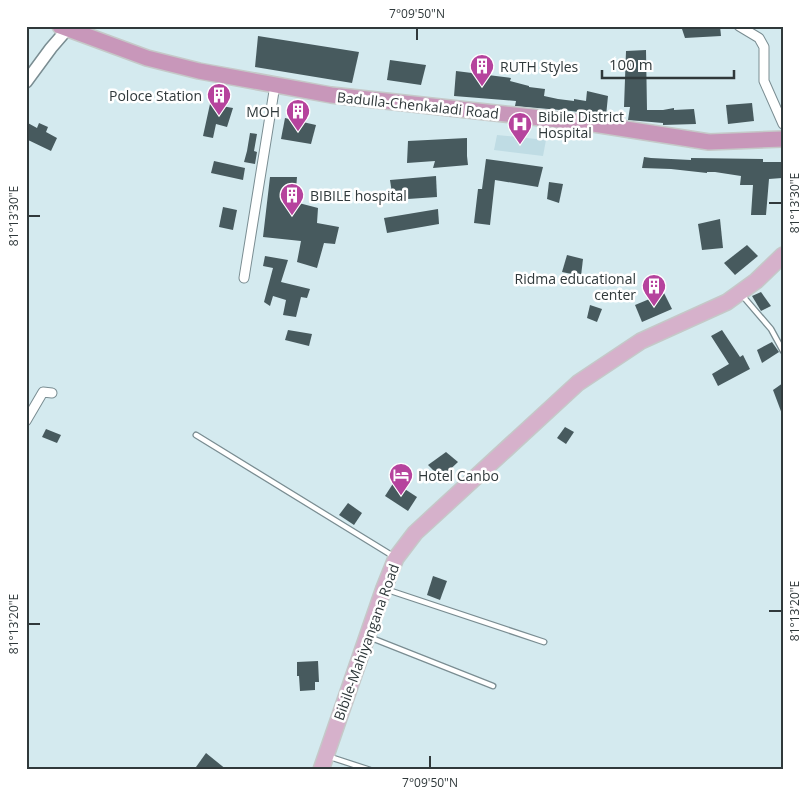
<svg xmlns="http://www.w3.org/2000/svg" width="809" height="796" font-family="'Open Sans',sans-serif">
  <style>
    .built { fill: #bfdce4 }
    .building { fill: #475a5e }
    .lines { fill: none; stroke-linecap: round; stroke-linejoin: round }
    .service-casing { stroke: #7a8d92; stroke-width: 7 }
    .minor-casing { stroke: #7a8d92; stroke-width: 11 }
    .tertiary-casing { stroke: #7a8d92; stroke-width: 14 }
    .primary-casing { stroke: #c5c8c8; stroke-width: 18 }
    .trunk-casing { stroke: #c5c8c8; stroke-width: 18 }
    .service { stroke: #fff; stroke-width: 4.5 }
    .minor { stroke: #fff; stroke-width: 9 }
    .tertiary { stroke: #fff; stroke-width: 11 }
    .primary { stroke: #d6b1cb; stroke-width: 15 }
    .trunk { stroke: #c897ba; stroke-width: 15 }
    .ticks { fill: none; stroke: #30393b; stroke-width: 2 }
    .labels { text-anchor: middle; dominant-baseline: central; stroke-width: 5; stroke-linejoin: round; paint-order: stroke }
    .poi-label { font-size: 14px; fill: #30393b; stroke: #fff; text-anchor: start }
    .street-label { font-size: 14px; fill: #30393b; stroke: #fff }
    .neatline { fill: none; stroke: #30393b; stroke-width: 2 }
    .ticks-label { font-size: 12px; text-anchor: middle; fill: #30393b }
  </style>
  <rect width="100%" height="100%" fill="#d4eaef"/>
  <polygon class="built" points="497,135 546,140 543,156 494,150"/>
  <g class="building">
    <polygon points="705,26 720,26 721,36 685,38 682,29"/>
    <polygon points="258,36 359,52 352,83 255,67"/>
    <polygon points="646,50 647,110 663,110 674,108 674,110 694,109 696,124 663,125 663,123 628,120 630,107 624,107 626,51"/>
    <polygon points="390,60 426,65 421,85 387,80"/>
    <polygon points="456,71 511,78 510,81 529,86 529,87 545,89 544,96 558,99 574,101 574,99 586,101 587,91 608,96 606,116 571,111 515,106 516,101 454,96"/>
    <polygon points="752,103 754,121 728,124 726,105"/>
    <polygon points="210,104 233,108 227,127 216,124 213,138 203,136"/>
    <polygon points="285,118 316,125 311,144 281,139"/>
    <polygon points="26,122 37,128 39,123 48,127 46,132 57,138 51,151 26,139"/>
    <polygon points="250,133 257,134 254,151 257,152 255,164 244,162 247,151"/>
    <polygon points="467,138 467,156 468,165 433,168 435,161 407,163 408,141"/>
    <polygon points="644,157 651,158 691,160 691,158 763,159 763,162 782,162 782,178 769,179 766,215 751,215 753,185 740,185 741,176 715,172 707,172 707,173 671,169 642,168"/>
    <polygon points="486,159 543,167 538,187 495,180 490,225 474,223 478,189 482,189"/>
    <polygon points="214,161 245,168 243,180 211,173"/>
    <polygon points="436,176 437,197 393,200 390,180"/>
    <polygon points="270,177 297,177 295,202 318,208 317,223 339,227 335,244 324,243 317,268 297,262 301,241 263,237"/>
    <polygon points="549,182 563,184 559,203 547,199"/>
    <polygon points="223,207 237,210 233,230 219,227"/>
    <polygon points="438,209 439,224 387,233 384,218"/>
    <polygon points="720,219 723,248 702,250 698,224"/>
    <polygon points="747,245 758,256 735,275 724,263"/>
    <polygon points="567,255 583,259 581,276 562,272"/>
    <polygon points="265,256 288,260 281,282 310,289 307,298 301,297 296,317 283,315 286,300 273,296 270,306 264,302 273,268 263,266"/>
    <polygon points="761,292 771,306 761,311 752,296"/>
    <polygon points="664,293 672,309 642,322 635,305"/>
    <polygon points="590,305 602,309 597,322 587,318"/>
    <polygon points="288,330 312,334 309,346 285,340"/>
    <polygon points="722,330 740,357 743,355 750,369 718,386 712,374 729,364 711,336"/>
    <polygon points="772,342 779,352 762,363 757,350"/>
    <polygon points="783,383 783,414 782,414 773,390"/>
    <polygon points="565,427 574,432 566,444 557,438"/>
    <polygon points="46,429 61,435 57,443 42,437"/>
    <polygon points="446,452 458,462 441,478 428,465"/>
    <polygon points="394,482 417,497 408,511 385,496"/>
    <polygon points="348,503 362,513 354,525 339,515"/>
    <polygon points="433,576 447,581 440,600 427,595"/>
    <polygon points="318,661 319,682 315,682 315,690 300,691 299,676 297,676 297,662"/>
    <polygon points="206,753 227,770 200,770 196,767"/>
  </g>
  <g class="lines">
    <g class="service-casing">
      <g id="service">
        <polyline points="741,294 771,329 783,351"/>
        <polyline points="196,435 393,556"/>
        <polyline points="385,589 544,642"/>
        <polyline points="369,637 493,686"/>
        <polyline points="327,756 370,770"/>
      </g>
    </g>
    <g class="minor-casing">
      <g id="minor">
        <polyline points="739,26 759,38 764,47 764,81 783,124"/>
        <polyline points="244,278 275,85"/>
        <polyline points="26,421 43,392 52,393"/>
      </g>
    </g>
    <g class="tertiary-casing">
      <polyline id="tertiary" points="26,82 51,48 70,26"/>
    </g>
    <g class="primary-casing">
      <polyline id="primary" points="321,770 384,588 396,558 415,533 578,383 641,341 727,302 756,281 783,255"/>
    </g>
    <g class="trunk-casing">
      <polyline id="trunk" points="60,26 147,58 199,71 331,95 587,123 709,142 783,139"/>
    </g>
    <use href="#service" class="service"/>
    <use href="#minor" class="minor"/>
    <use href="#tertiary" class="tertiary"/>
    <use href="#primary" class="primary"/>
    <use href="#trunk" class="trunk"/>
  </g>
  <path class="ticks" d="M 417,28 L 417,40M 769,203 L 782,203M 28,216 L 40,216M 769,611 L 782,611M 28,624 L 40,624M 430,756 L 430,768"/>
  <defs>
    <g id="building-pin" transform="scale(1.25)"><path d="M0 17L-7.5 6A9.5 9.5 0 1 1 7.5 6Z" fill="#b6439d" stroke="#fff"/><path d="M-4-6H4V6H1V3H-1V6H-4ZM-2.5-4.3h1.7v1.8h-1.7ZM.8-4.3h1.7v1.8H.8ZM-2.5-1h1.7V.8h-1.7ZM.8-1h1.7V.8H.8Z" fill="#fff"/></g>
    <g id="hospital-pin" transform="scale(1.25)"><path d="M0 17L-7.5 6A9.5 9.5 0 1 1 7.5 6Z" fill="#b6439d" stroke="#fff"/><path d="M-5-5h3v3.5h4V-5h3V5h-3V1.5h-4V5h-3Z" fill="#fff"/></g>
    <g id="hotel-pin" transform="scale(1.25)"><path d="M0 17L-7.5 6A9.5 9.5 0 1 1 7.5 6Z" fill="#b6439d" stroke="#fff"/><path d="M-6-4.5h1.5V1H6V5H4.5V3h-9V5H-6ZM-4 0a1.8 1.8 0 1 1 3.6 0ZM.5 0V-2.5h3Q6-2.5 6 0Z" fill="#fff"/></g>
  </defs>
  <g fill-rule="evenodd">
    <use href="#building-pin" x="482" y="66"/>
    <use href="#building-pin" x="219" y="95"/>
    <use href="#building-pin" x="298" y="111"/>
    <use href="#hospital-pin" x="520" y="124"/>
    <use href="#building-pin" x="292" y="195"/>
    <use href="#building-pin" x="654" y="286"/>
    <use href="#hotel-pin" x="401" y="475"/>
  </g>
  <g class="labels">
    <g class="poi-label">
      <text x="500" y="66">RUTH Styles</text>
      <text x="202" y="95" text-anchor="end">Poloce Station</text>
      <text x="280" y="111" text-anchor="end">MOH</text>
      <text x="538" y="116">Bibile District<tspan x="538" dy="16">Hospital</tspan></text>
      <text x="310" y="195">BIBILE hospital</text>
      <text x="636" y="278" text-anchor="end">Ridma educational<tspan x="636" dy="16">center</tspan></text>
      <text x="418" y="475">Hotel Canbo</text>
    </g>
    <g class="street-label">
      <text transform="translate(418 105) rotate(6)">Badulla-Chenkaladi Road</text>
      <text transform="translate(366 642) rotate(-70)">Bibile-Mahiyangana Road</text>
    </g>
  </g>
  <rect width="809" height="796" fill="none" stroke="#ffffff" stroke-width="55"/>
  <path d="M602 70v8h132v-8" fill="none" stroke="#30393b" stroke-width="2.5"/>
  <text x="609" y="70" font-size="15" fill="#30393b" stroke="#ffffff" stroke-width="4" paint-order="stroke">100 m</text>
  <rect x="28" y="28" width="754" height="740" class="neatline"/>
  <g class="ticks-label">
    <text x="417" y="18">7°09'50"N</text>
    <text transform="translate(795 203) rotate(-90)" y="4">81°13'30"E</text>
    <text transform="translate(14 216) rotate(-90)" y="4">81°13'30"E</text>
    <text transform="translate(795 611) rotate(-90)" y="4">81°13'20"E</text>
    <text transform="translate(14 624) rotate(-90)" y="4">81°13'20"E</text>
    <text x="430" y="787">7°09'50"N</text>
  </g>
</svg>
